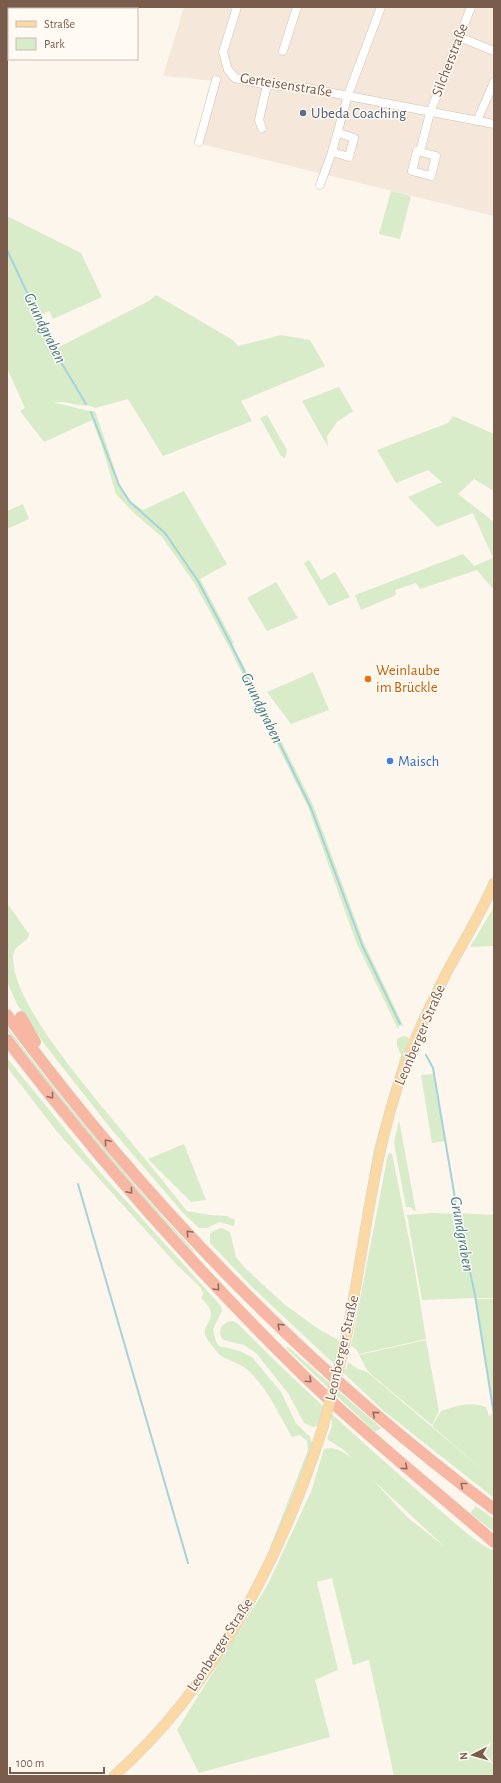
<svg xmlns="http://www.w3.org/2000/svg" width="501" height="1783" font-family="'Alegreya Sans',sans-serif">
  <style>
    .residential { fill: #f5e8da }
    .green { fill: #d8ecc9; fill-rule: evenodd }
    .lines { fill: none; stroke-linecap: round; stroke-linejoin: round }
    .stream { stroke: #a5d3da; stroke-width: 2 }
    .minor-casing { stroke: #d1beb0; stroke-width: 9 }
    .major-casing { stroke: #dad1cd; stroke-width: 11 }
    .highway-casing { stroke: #dad1cd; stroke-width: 12 }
    .minor { stroke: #fff; stroke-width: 8 }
    .major { stroke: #fbd9a5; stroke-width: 10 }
    .highway { stroke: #f7b7a3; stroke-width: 11 }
    .major-bridge-casing { stroke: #dad1cd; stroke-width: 11; stroke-linecap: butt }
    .major-bridge { stroke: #fbd9a5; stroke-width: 10 }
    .oneway { stroke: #936e5e }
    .service-dot { fill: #5c6f8a; stroke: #fffaf3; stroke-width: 1.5 }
    .food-dot { fill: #e8710a; stroke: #fffaf3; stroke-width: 1.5 }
    .shop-dot { fill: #3f7fe0; stroke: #fffaf3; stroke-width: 1.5 }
    .labels { text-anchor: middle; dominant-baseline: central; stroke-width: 3; stroke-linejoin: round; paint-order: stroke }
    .street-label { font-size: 15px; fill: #7a5c4d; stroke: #fffaf3 }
    .service-label { font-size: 15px; fill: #4e5e75; stroke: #fffaf3; text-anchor: start }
    .food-label { font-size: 15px; fill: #c56008; stroke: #fffaf3; text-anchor: start }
    .shop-label { font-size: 15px; fill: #366cbe; stroke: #fffaf3; text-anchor: start }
    .water-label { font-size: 16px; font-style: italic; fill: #437c86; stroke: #fffaf3 }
  </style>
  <rect width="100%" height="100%" fill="#fdf6ec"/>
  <polygon class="residential" points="184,7 494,7 494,216 197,143 214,81 163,76"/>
  <g class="green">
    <polygon points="391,191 411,196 400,239 379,234"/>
    <path d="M 7,216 L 81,253 L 102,297 L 53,319 L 49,311 L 39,316 L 54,347 L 59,347 L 149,301 L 156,295 L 233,340 L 238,346 L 281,335 L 310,340 L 325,366 L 241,401 L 252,421 L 163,456 L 128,399 L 95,408 C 89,405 86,406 80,405 C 68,404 66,400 53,403 C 68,404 81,411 95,411 L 120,485 L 130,501 L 143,510 L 184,491 L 227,564 L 200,579 L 234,643 L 231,645 L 242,662 L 313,805 L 364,943 L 404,1027 L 400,1025 L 398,1029 L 356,942 L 308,807 L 228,645 L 195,584 L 162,537 L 135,514 L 116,494 L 102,446 L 92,420 L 44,442 L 20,411 L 25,408 L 7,368 Z"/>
    <polygon points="339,387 353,411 337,422 327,436 328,447 302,401"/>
    <polygon points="267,415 287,450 285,458 281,456 260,418"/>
    <polygon points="453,416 494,434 494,491 474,479 458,494 494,522 494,590 477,570 420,589 416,583 395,590 396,595 361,610 355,595 463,554 474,566 493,558 473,513 437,527 408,497 442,482 428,470 396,483 377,450 448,423"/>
    <polygon points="23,504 29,519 7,529 7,511"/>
    <polygon points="309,560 321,580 335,572 350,597 329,606 304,563"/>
    <polygon points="276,582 298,618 267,631 247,598"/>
    <polygon points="313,672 329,710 291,724 267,692"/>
    <path d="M 7,903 L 29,934 C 28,944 13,943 13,958 C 13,1002 80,1079 108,1114 C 134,1146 161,1178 187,1211 L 210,1215 L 227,1216 L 235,1220 L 234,1226 L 219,1222 L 207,1228 L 199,1228 L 184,1214 L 112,1130 L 45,1045 L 17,1004 L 7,982 Z"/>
    <polygon points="494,907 494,946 470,947"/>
    <path d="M 7,1027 C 66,1105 129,1179 194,1251 L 193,1252 C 127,1181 65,1107 7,1030 Z"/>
    <polygon points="403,1036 408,1037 411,1042 364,1231 360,1230 374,1148 401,1055 397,1046 397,1039"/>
    <path d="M 7,1058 L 99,1171 L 221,1306 L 222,1311 L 213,1329 L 216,1342 L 219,1346 L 240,1351 L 252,1357 L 281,1392 L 296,1423 L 310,1437 L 313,1446 L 299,1485 L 271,1549 L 269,1550 L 306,1455 L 308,1450 L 307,1441 L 300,1435 L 292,1437 C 279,1415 269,1391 250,1372 C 240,1362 228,1362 219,1354 C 215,1350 210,1343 207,1339 C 197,1323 225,1320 201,1298 L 203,1294 L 201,1288 L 177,1265 L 58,1133 L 7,1067 Z"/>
    <polygon points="433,1074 445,1141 432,1143 421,1075"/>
    <polygon points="399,1120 416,1212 410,1207 406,1207 394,1143"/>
    <polygon points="184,1144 206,1200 191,1202 148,1159"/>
    <polygon points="392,1153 414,1265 426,1339 359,1354 356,1349 351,1346 388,1154"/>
    <polygon points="433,1213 457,1214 475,1298 422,1300 407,1215"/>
    <polygon points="458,1213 494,1215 494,1298 476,1298"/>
    <path d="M 222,1228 L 230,1232 L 236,1257 L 244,1267 L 284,1304 L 317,1328 L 338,1340 L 340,1342 L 336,1361 L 346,1370 L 348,1362 L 358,1369 L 367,1372 L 490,1476 L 432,1426 L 441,1411 C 457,1406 469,1401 486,1407 L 489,1416 L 493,1413 L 494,1498 L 385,1412 L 250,1285 L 210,1243 L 210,1234 L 215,1230 Z"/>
    <polygon points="476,1299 494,1299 494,1412"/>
    <path d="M 233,1321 L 237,1323 C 300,1387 366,1446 434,1505 C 445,1514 482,1549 494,1550 L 494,1577 L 492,1578 L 494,1579 L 494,1776 L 394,1776 L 369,1660 L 353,1665 L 332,1578 L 317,1582 L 338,1670 L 315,1680 L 330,1737 L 199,1773 L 177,1730 L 267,1586 L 311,1492 L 324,1449 C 336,1446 344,1453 352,1458 L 344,1450 L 327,1439 L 332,1426 L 332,1421 L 323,1412 L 319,1426 L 313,1427 L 304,1423 L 288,1393 L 256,1353 L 244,1345 L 223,1340 L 220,1334 L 221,1327 L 227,1322 ZM 372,1479 L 445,1547 L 407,1517 Z"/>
    <polygon points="426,1340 439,1411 432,1425 374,1377 367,1370 359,1355"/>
    <polygon points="288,1347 381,1428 375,1432 286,1348"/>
    <polygon points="476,1506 494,1519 494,1532 470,1513"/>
  </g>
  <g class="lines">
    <g class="stream">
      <polyline points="7,250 55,352 86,404"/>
      <polyline points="91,412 119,485 130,502 165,533 198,581 231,644 311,808 362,945 400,1024"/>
      <polyline points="426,1055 433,1068 458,1216 475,1295 494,1415"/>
      <polyline points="78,1184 188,1563"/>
    </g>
    <g class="minor-casing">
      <g id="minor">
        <polyline points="237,7 223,52 228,70 235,78 267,85 307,88 494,124"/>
        <polyline points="459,37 494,51"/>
        <polyline points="283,51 297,7"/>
        <polyline points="477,121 494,82"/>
        <polyline points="262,128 259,120 267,85"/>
        <polyline points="199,142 216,80"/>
        <polygon points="417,151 436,156 431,176 412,171"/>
        <polyline points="332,152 349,157 354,138 338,133"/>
        <polyline points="420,152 430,113 471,7"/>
        <polyline points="320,185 332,152 348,95 381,7"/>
      </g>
    </g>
    <g class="major-casing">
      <g id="major">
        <path d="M 342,1356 C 364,1261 370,1160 404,1068 C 416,1035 431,1003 447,972 C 463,942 481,914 494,883"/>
        <path d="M 114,1776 C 216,1685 282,1556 323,1427"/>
      </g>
    </g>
    <g class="highway-casing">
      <g id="highway">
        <path d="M 7,1015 C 144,1201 308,1370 494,1509"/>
        <polyline points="21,1017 35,1042"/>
        <path d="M 7,1040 C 98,1159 196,1270 303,1375 C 364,1434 430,1486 494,1542"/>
      </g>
    </g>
    <use href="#minor" class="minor"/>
    <use href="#major" class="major"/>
    <use href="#highway" class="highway"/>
    <g class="major-bridge-casing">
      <polyline id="major-bridge" points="323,1427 342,1356"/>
    </g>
    <use href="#major-bridge" class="major-bridge"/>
  </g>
  <defs><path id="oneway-chevron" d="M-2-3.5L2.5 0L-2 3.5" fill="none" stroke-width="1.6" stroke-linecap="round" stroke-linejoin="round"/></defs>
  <g class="oneway">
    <use href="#oneway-chevron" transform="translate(51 1096) rotate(52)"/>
    <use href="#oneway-chevron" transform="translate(107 1142) rotate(-130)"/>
    <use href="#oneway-chevron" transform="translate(130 1191) rotate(50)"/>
    <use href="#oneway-chevron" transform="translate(189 1233) rotate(-133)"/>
    <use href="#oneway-chevron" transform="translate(217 1288) rotate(47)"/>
    <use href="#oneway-chevron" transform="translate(280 1326) rotate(-136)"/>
    <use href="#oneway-chevron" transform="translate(309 1380) rotate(43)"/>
    <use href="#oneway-chevron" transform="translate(375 1414) rotate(-140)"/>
    <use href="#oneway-chevron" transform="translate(405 1467) rotate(41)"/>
    <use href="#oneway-chevron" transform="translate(463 1485) rotate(-141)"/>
  </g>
  <circle class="service-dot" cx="303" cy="113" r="4"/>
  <circle class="food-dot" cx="368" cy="679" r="4"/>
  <circle class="shop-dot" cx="390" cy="761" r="4"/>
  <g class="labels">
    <g class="street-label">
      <text transform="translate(450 60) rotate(-69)">Silcherstraße</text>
      <text transform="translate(286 85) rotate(9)">Gerteisenstraße</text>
      <text transform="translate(420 1035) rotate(-67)">Leonberger Straße</text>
      <text transform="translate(342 1348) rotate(-77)">Leonberger Straße</text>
      <text transform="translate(220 1645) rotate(-57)">Leonberger Straße</text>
    </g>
    <g class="service-label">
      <text x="311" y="113">Ubeda Coaching</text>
    </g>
    <g class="food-label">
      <text x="376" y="670">Weinlaube<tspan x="376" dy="17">im Brückle</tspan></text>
    </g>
    <g class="shop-label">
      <text x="398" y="761">Maisch</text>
    </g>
    <g class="water-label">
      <text transform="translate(45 328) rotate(64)">Grundgraben</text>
      <text transform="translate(262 708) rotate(64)">Grundgraben</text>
      <text transform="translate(462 1234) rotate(80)">Grundgraben</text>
    </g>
  </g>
  <rect width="501" height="1783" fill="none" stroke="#7a5c4d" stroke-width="16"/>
  <rect x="8" y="8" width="130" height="52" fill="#fffaf3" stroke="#cabbb1"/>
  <rect x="16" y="21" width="20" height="6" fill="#fbd9a5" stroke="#cabbb1"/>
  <text x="44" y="28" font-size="12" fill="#7a5c4d">Straße</text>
  <rect x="16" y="38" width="20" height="12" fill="#d8ecc9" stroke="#cabbb1"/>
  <text x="44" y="48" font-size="12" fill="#7a5c4d">Park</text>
  <g transform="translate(473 1755) rotate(264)" stroke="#fffaf3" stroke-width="3" paint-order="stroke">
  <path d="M0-3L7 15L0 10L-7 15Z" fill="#7a5c4d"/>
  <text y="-6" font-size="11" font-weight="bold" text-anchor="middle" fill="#7a5c4d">N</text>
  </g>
  <path d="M10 1767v6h94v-6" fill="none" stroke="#7a5c4d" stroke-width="2"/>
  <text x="16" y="1767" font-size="12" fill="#7a5c4d" stroke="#fffaf3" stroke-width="3" paint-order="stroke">100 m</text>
</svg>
